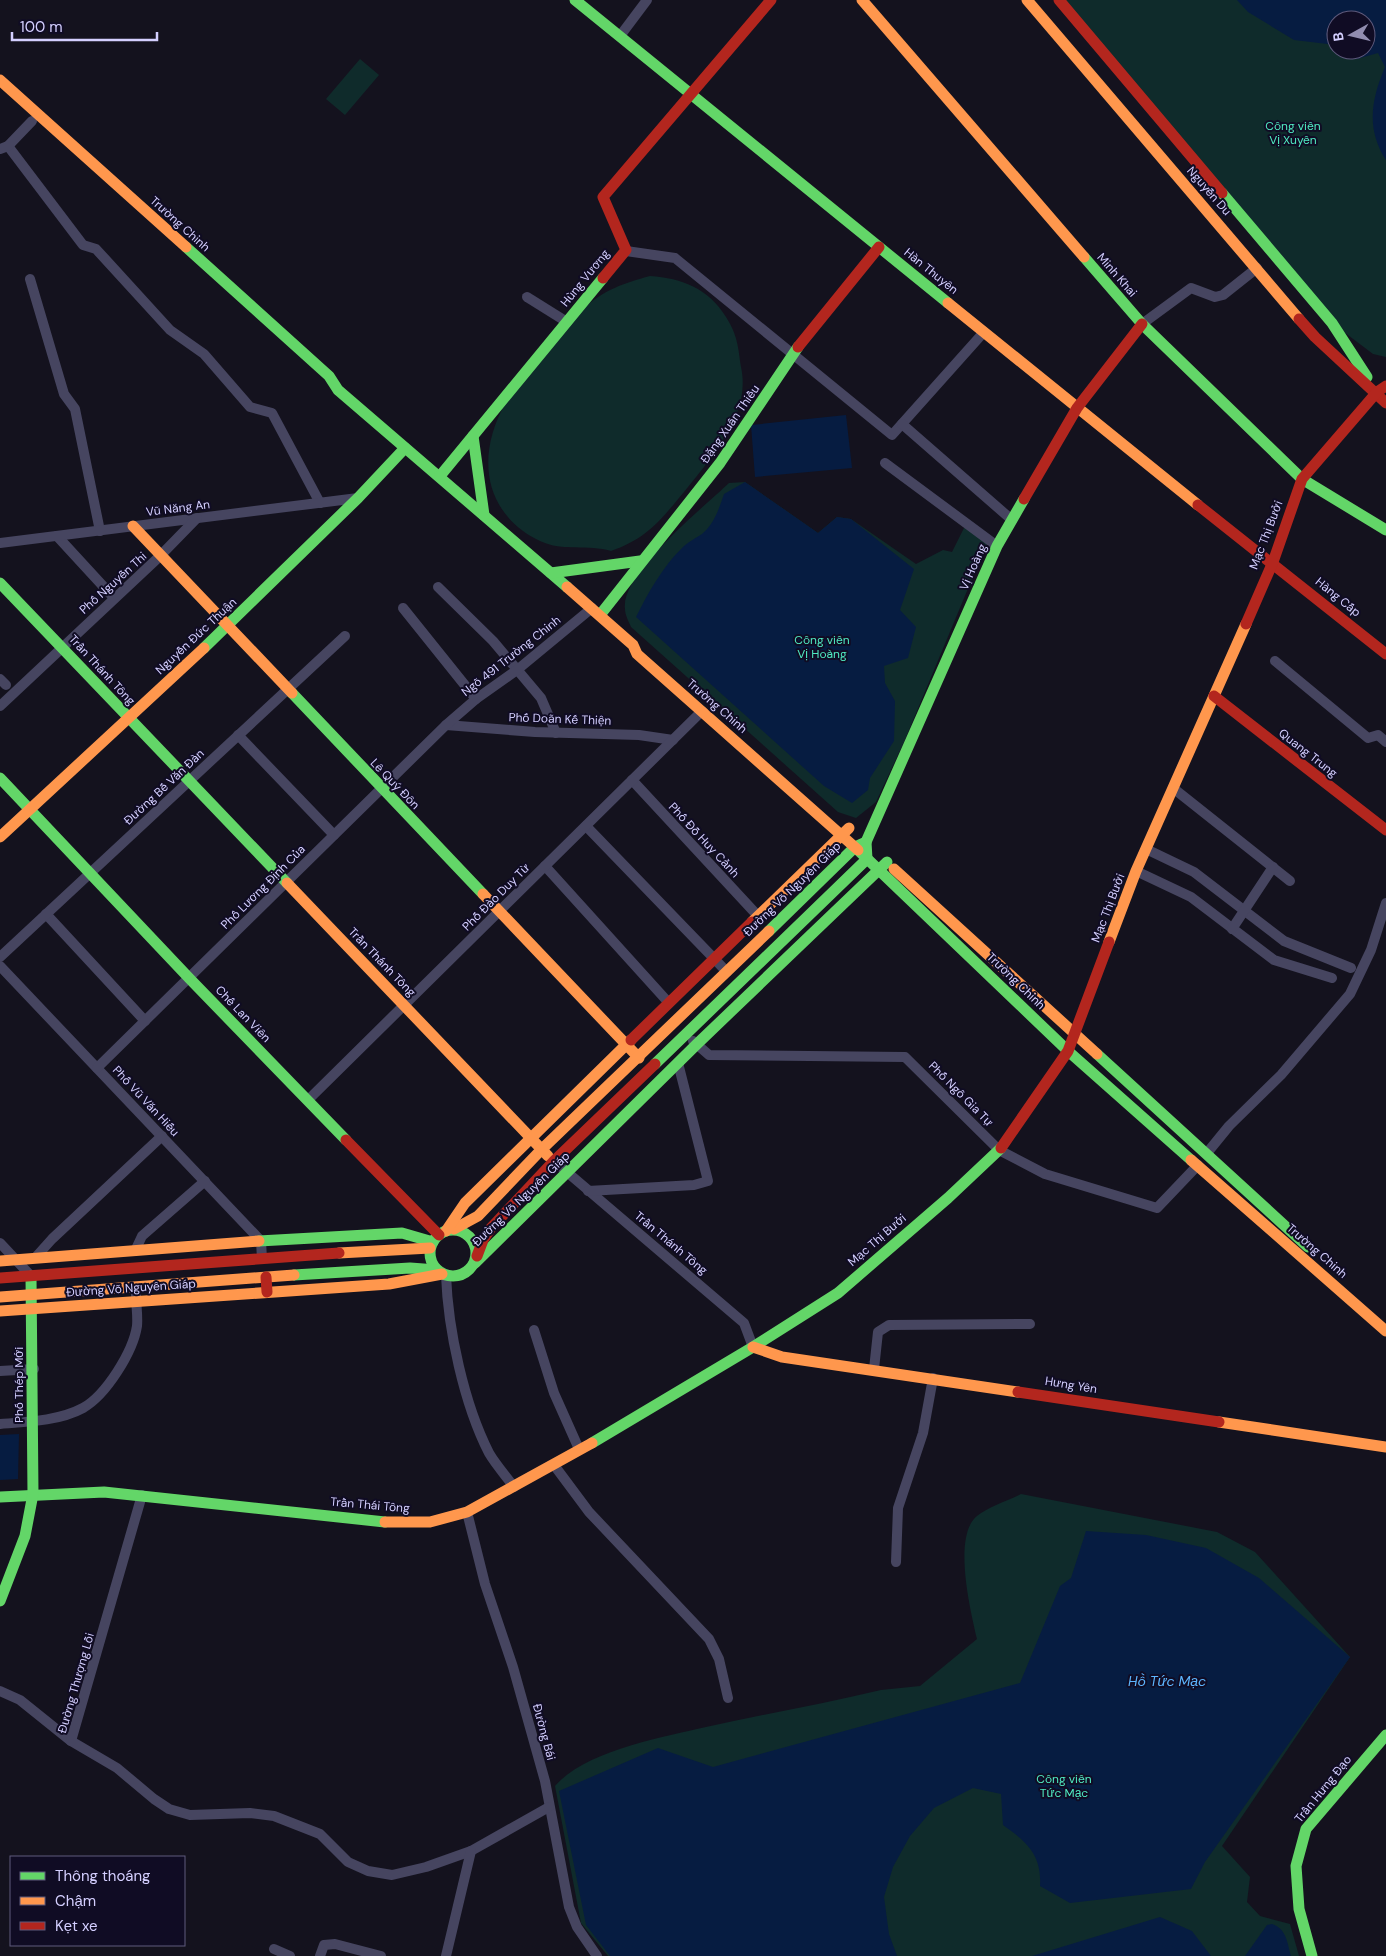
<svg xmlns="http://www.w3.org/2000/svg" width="1386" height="1956" font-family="'DM Sans',sans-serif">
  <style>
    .green { fill: #0f2b2b; fill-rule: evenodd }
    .water { fill: #061c41 }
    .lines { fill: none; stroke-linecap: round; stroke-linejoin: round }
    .street { stroke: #464560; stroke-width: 10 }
    .fast { stroke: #63d668; stroke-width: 11 }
    .slow { stroke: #ff974d; stroke-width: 11 }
    .jam { stroke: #b3261e; stroke-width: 11 }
    .labels { text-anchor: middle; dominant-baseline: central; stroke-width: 4; stroke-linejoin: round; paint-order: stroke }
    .park-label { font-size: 12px; fill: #50ebc2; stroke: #100c24 }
    .street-label { font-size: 12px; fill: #d4cfff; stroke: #100c24 }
    .water-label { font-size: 14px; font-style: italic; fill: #5db6ff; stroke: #100c24 }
  </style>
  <rect width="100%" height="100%" fill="#14121e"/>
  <g class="green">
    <path d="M 1059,0 L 1386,0 L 1386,357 L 1373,354 L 1332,323 ZM 1336,20 L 1366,20 L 1366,50 L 1336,50 Z"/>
    <polygon points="360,59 379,75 345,115 326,99"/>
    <path d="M 650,276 C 682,278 709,289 726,317 C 738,336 738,347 741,367 C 751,413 715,453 688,487 C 663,517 649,538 611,551 C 588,544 563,552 540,541 C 482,513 476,454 506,402 C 513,391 524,380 533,370 C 550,349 567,329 584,308 C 604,290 624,283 650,276 Z"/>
    <path d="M 745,482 L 818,533 L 837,517 L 851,519 L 916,564 L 943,550 L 952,552 L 966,524 L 987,543 L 904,742 L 876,802 L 856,818 L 838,812 L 631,627 C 629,622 625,615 625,609 C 620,574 704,507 729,483 Z"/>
    <path d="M 1021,1494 L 1217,1532 L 1255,1552 L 1350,1657 L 1222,1846 L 1250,1877 L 1247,1902 L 1260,1916 L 1290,1924 L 1299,1956 L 608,1956 L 581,1923 L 555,1786 C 585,1751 663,1737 706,1727 C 764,1714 823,1704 881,1690 L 920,1686 L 977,1639 C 971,1613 952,1536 977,1516 C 988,1507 1007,1501 1021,1494 Z"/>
  </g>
  <g class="water">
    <path d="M 1237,0 L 1386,0 L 1386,160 C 1366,129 1371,100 1385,67 L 1378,53 L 1357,59 L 1345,50 L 1366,50 L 1366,20 L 1336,20 L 1336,45 L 1294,40 L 1248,12 Z"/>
    <polygon points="846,415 852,468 755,477 751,425"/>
    <path d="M 745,482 L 818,533 L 837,517 L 851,519 L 914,569 L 900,610 L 916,627 L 908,658 L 884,666 L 885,683 L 895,701 L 894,741 L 870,778 L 868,790 L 852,803 L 824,786 L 636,617 C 648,593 663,566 683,547 C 688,542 696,538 702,534 C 714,524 719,509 724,494 Z"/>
    <polygon points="19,1434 18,1479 0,1480 0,1435"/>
    <path d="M 1086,1531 L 1146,1535 L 1206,1548 L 1259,1578 L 1350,1657 L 1205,1862 L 1191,1889 L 1070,1903 L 1040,1886 C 1042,1855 1027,1842 1003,1825 L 1001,1794 L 973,1788 L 934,1808 L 910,1836 L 893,1867 L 884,1897 L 889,1934 L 897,1956 L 610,1956 L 586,1925 L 559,1791 L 658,1748 L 713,1767 L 1020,1683 L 1060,1586 L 1071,1578 Z"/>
    <polygon points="1160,1917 1192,1931 1211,1956 1032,1956"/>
    <path d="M 1272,1924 C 1287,1929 1287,1943 1291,1956 L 1245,1956 L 1267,1925 Z"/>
  </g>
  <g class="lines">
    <g class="street">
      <polyline points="620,36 647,0"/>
      <polyline points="8,146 83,245 96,249 170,330 204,354 250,407 272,413 320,503"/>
      <polyline points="0,149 8,146 32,121"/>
      <polyline points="626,251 675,258 892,435 984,332"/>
      <polyline points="30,279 64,394 75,409 100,531"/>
      <polyline points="527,297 567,322"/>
      <polyline points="1142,324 1191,288 1215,297 1223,295 1257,268"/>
      <polyline points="902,424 1012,520"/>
      <polyline points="885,463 997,546"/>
      <polyline points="57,536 114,598"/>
      <polyline points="0,543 358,498"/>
      <polyline points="438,587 493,641 541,698 556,733"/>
      <polyline points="403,608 476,699"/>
      <polyline points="1275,661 1368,738 1378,735 1386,742"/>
      <polyline points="0,679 6,685"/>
      <polyline points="0,706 160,556 197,518"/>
      <polyline points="446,725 535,732 639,735 673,740"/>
      <polyline points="238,735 334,835"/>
      <polyline points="632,780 758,916"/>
      <polyline points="1173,788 1290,881"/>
      <polyline points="586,826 727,972"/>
      <polyline points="1146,849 1194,872 1284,941 1351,968"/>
      <polyline points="545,866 668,1002"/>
      <polyline points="1136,871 1191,897 1274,960 1332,978"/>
      <polyline points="46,914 145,1021"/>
      <polyline points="1232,929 1273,867"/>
      <polyline points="0,957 345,636"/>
      <polyline points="0,966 261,1241 262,1259"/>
      <polyline points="693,1041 709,1055 905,1057 999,1150 1045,1174 1157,1208 1198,1165"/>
      <polyline points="97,1068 446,725 476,699 517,670 592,608"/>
      <polyline points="308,1100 702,711"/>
      <polyline points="1207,1153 1229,1126 1281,1075 1350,994 1371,950 1386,903"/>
      <polyline points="554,1161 744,1323 753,1347"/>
      <polyline points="588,1191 694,1185 708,1181 678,1063"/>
      <polyline points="0,1243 31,1276"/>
      <polyline points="135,1251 142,1236 205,1181"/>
      <polyline points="35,1258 52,1239 162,1136"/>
      <path d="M 446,1275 C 448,1330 464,1404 489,1453 C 496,1465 506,1476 514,1487"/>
      <polyline points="534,1330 554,1393 579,1449"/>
      <polyline points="874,1369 878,1332 889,1325 1030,1324"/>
      <polyline points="0,1371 34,1369"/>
      <path d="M 0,1424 C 26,1422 59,1421 83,1408 C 106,1395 133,1352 137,1326 C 138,1316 136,1305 136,1295"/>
      <polyline points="554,1465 589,1512 709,1639 719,1659 728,1698"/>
      <polyline points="467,1512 485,1584 513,1667 545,1781 569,1907 577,1927 597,1956"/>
      <polyline points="896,1562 898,1508 923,1433 933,1378"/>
      <polyline points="0,1691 20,1700 71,1741 117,1768 154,1799 169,1809 190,1815 250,1813 274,1816 320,1834 348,1862 368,1871 392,1875 426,1867 471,1851 549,1807"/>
      <polyline points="71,1741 142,1495"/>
      <polyline points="274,1949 290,1956"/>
      <polyline points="320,1956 324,1945 335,1944 381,1956"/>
      <polyline points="446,1956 471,1851"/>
    </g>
    <g class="fast">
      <polyline points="575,0 948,303"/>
      <polyline points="1222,193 1332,323 1367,377"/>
      <polyline points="186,247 329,376 338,390 567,587"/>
      <polyline points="1084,257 1142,324 1302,479 1386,530"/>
      <polyline points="473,436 484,515"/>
      <polyline points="440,476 603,278"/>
      <polyline points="551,573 640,561"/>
      <polyline points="0,583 287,883"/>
      <polyline points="600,615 720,463 798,347"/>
      <polyline points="204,648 358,498 405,448"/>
      <polyline points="292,693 483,894"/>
      <polyline points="0,778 189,978 346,1140"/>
      <polyline points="866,842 997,546 1024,499"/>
      <polyline points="858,850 1068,1051 1191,1160"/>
      <polyline points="1097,1054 1308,1247"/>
      <polyline points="655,1064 867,859 866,842 855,847 769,931"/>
      <circle cx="453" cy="1253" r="23"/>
      <polyline points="259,1241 402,1233 433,1242"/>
      <polyline points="475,1263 697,1044 887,862"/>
      <polyline points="294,1275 410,1268 437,1270"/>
      <polyline points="592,1443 753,1347 838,1293 948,1198 1001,1148"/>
      <polyline points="0,1497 104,1492 385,1522"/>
      <polyline points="0,1601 25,1536 33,1494 31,1276"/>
      <polyline points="1312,1956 1299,1909 1296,1866 1306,1829 1386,1735"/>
    </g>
    <g class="slow">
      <polyline points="862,0 1084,257"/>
      <polyline points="1027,0 1299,319"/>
      <polyline points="0,80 186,247"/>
      <polyline points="948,303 1198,505"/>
      <polyline points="133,526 292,693"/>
      <polyline points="567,587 633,645 637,654 858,850"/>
      <polyline points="0,837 204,648"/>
      <polyline points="894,869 1097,1054"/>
      <polyline points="287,883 548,1156"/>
      <polyline points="483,894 639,1058"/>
      <polyline points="752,922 849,828"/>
      <polyline points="1109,942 1136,871 1246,624"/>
      <polyline points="1191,1160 1386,1331"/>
      <polyline points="454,1229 478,1216 541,1150 769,931"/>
      <polyline points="446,1231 465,1203 631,1040"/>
      <polyline points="339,1253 430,1248"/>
      <polyline points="0,1261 259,1241"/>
      <polyline points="0,1297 294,1275"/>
      <polyline points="0,1311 389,1284 442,1274"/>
      <polyline points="753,1347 782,1357 1018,1392"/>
      <polyline points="1219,1422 1386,1447"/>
      <polyline points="385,1522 430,1522 467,1512 592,1443"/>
    </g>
    <g class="jam">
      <polyline points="1059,0 1222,193"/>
      <polyline points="603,278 626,250 603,197 771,0"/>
      <polyline points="1299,319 1315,337 1386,403"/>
      <polyline points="798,347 879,247"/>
      <polyline points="1024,499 1077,408 1142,324"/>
      <polyline points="1198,505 1386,654"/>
      <polyline points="1246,624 1273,562 1302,479 1377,392 1386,386"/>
      <polyline points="1214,696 1386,830"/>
      <polyline points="631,1040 752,922"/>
      <polyline points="346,1140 439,1235"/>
      <polyline points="1001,1148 1068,1051 1109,942"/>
      <polyline points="477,1256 483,1240 491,1228 554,1161 655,1064"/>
      <polyline points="266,1277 267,1292"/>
      <polyline points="0,1278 339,1253"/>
      <polyline points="1018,1392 1219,1422"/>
    </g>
  </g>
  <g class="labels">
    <g class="park-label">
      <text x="1293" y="126">Công viên<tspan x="1293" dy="14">Vị Xuyên</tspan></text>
      <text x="822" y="640">Công viên<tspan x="822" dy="14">Vị Hoàng</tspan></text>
      <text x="1064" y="1779">Công viên<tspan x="1064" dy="14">Tức Mạc</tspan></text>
    </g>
    <g class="street-label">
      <text transform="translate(1209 191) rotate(49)">Nguyễn Du</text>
      <text transform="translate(180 224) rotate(42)">Trường Chinh</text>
      <text transform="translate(931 271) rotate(39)">Hàn Thuyên</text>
      <text transform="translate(1117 275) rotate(49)">Minh Khai</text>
      <text transform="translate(585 278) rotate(-51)">Hùng Vương</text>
      <text transform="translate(730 424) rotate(-55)">Đặng Xuân Thiều</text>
      <text transform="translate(178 508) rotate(-7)">Vũ Năng An</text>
      <text transform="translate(1266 535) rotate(-69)">Mạc Thị Bưởi</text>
      <text transform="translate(973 567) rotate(-66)">Vị Hoàng</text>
      <text transform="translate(113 583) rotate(-42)">Phố Nguyễn Thi</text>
      <text transform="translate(1338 597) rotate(39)">Hàng Cấp</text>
      <text transform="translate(196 636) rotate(-43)">Nguyễn Đức Thuận</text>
      <text transform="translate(511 656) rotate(-38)">Ngõ 491 Trường Chinh</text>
      <text transform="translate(102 670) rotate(47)">Trần Thánh Tông</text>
      <text transform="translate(717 706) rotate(41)">Trường Chinh</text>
      <text transform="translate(560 719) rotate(2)">Phố Doãn Kế Thiện</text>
      <text transform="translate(1308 753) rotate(38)">Quang Trung</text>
      <text transform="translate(395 784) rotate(46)">Lê Quý Đôn</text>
      <text transform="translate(164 787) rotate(-43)">Đường Bế Văn Đàn</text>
      <text transform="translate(704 840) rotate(47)">Phố Đỗ Huy Cảnh</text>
      <text transform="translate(263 887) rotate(-45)">Phố Lương Định Của</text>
      <text transform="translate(792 889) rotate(-44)">Đường Võ Nguyên Giáp</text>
      <text transform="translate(496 897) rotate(-45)">Phố Đào Duy Từ</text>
      <text transform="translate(1108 908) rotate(-69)">Mạc Thị Bưởi</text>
      <text transform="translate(382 962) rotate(46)">Trần Thánh Tông</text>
      <text transform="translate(1016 981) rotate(44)">Trường Chinh</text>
      <text transform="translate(243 1014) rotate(46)">Chế Lan Viên</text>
      <text transform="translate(961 1094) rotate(45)">Phố Ngô Gia Tự</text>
      <text transform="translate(146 1101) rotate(47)">Phố Vũ Văn Hiếu</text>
      <text transform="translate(521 1199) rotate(-44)">Đường Võ Nguyên Giáp</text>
      <text transform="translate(877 1240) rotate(-41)">Mạc Thị Bưởi</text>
      <text transform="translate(671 1243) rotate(40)">Trần Thánh Tông</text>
      <text transform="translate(1317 1251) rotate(41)">Trường Chinh</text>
      <text transform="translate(131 1288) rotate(-4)">Đường Võ Nguyên Giáp</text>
      <text transform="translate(19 1385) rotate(-90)">Phố Thép Mới</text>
      <text transform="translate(1071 1385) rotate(9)">Hưng Yên</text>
      <text transform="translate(370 1505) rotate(5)">Trần Thái Tông</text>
      <text transform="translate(76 1683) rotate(-74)">Đường Thượng Lỗi</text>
      <text transform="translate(544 1732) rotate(75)">Đường Bái</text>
      <text transform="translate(1323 1789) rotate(-51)">Trần Hưng Đạo</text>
    </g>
    <g class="water-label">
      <text x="1167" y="1681">Hồ Tức Mạc</text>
    </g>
  </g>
  <rect x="10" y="1856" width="175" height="90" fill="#100c24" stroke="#5e5a7c"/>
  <rect x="20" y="1872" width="25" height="8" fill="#63d668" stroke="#5e5a7c"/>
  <text x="55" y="1881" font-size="15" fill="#d4cfff">Thông thoáng</text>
  <rect x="20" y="1897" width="25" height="8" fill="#ff974d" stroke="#5e5a7c"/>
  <text x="55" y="1906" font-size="15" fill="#d4cfff">Chậm</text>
  <rect x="20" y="1922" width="25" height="8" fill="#b3261e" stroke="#5e5a7c"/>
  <text x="55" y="1931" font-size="15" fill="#d4cfff">Kẹt xe</text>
  <g transform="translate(1351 35) rotate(262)"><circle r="24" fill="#100c24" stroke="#5e5a7c"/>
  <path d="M0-4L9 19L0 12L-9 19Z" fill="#918db0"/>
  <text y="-8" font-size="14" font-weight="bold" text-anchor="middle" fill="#d4cfff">B</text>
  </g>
  <path d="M12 32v8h145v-8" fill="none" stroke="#d4cfff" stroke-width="2.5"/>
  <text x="20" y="32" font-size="15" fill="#d4cfff" stroke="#100c24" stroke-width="4" paint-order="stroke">100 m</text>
</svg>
